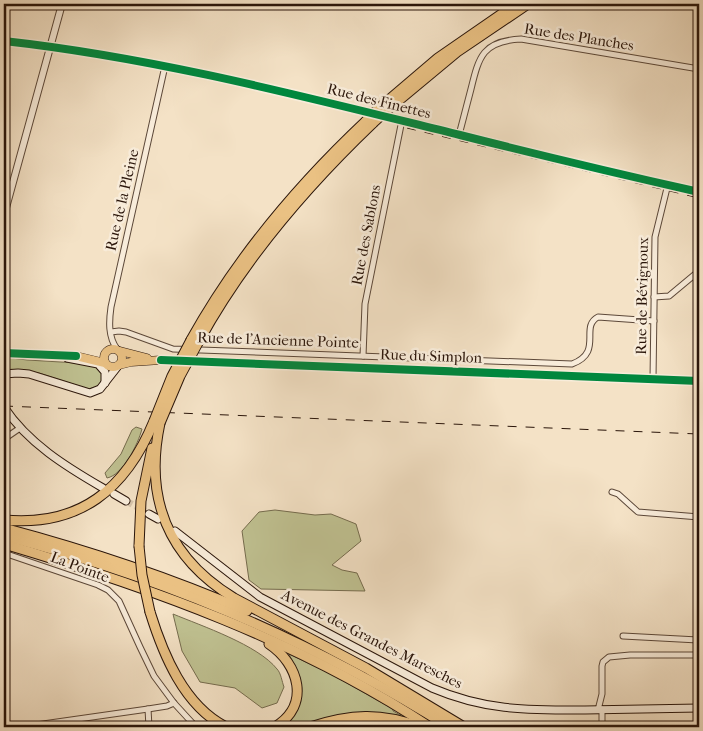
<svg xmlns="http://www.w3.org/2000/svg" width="703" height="731" font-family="'IM FELL French Canon',serif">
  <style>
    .green { fill: #c0c292; stroke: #756c4e }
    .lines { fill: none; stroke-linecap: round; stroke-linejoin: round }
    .secondary-tunnel { stroke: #d6c3aa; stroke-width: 7; stroke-dasharray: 7 3.5; stroke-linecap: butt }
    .minor-casing { stroke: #5c4839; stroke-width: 7 }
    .tertiary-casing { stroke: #5c4839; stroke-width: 8 }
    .secondary-casing { stroke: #2a150a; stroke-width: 9 }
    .primary-casing { stroke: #2a150a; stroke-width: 9 }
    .motorway-casing { stroke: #2a150a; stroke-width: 11 }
    .minor { stroke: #f8ecda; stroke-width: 5 }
    .tertiary { stroke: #f8ecda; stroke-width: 6 }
    .secondary { stroke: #f8ecda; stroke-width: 7 }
    .primary { stroke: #eac183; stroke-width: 8 }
    .motorway { stroke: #eac183; stroke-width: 9 }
    .rail { stroke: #2a150a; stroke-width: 1; stroke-dasharray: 9 9; stroke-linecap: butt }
    .motorway-bridge-casing { stroke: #2a150a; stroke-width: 11; stroke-linecap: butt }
    .motorway-bridge { stroke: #eac183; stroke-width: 9 }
    .cycleway-casing { stroke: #f8ecda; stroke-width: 11 }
    .cycleway { stroke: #00873e; stroke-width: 8 }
    .labels { text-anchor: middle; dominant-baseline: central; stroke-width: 5; stroke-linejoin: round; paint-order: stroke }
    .street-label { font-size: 15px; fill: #2a150a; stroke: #f8ecda }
  </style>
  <rect width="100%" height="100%" fill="#f4e2c6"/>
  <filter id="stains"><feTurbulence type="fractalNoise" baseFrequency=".004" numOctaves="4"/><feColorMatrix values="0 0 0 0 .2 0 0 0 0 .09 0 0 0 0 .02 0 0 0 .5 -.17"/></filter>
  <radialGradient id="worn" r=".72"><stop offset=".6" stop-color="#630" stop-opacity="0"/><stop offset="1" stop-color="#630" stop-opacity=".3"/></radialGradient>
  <g class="green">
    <polygon points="4,357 27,360 94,364 102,372 102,382 96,387 88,389 39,373 24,370 4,369"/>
    <path d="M 136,427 L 142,429 C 138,444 123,475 107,478 L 105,473 L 121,454 L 132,430 Z"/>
    <polygon points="275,510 315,515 331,514 356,524 361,541 332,565 342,570 357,573 365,591 261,589 249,580 242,531 259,512"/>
    <path d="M 173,614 C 202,626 258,645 277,669 C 281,673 282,682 284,687 L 277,703 L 262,708 L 235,688 L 200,682 L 182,651 Z"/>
    <polygon points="289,654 331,674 393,709 393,711 400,715 402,713 418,723 334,717 302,727 279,727 294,711 294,665"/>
  </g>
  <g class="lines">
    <polyline class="secondary-tunnel" points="126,501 145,511"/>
    <g class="minor-casing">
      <g id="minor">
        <path d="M 4,41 C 129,55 251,84 373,113"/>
        <polyline points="382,115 699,192"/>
        <path d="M 459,135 C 463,120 467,104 471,89 C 479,56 483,41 521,39 L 699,69"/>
        <polyline points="654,297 669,296 699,271"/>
        <path d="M 111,332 L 119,331 L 126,332 L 173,349 L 572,364 C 604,352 579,327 598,317 L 654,321"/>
        <path d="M 117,349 C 108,337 109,321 111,307 L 165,66"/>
        <polyline points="363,356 365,304 402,120"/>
        <polyline points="653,379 655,237 668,184"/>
        <polyline points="4,439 20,428"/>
        <polyline points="612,492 618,494 638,512 699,517"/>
        <polyline points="699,526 699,529"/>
        <polyline points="4,553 98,585 108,590 119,601 140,647 154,676 174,703 196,727"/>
        <polyline points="623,636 698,640"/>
        <polyline points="699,655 699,600"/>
        <polyline points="148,709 149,727"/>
        <polyline points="602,709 602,727"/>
        <polyline points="598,710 602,694 602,666 603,662 609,657 630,655 699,655"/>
        <polyline points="22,727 148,709 167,706 174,703"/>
      </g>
    </g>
    <g class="tertiary-casing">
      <polyline id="tertiary" points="4,215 62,4"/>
    </g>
    <g class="secondary-casing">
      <g id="secondary">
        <polyline points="67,358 98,364 105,372 105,383"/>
        <polyline points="4,374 18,373 29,374 90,393 100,389 118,366"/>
        <path d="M 4,407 C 28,443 65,466 103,488"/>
        <polyline points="114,494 126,501"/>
        <polyline points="149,514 158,519"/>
        <path d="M 175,531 L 260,597 L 432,688 C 486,711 528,710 585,710 C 623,709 661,709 699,708"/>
      </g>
    </g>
    <g class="primary-casing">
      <g id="primary">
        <circle cx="113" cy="358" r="9"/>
        <polyline points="120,351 147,358"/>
        <polyline points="4,353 76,356 105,363"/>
        <polyline points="119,365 131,362 161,360 699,381"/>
      </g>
    </g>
    <g class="motorway-casing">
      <g id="motorway">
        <polyline points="377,110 438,58 516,4"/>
        <polyline points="386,111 457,52 528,4"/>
        <path d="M 191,340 C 236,259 298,185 366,121"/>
        <path d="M 199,341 C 244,259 306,187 373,123"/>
        <path d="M 160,423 C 144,498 168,558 234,598 L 366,668 L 464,727"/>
        <path d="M 4,520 C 80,527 126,489 154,421"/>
        <path d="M 4,528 C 87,550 168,577 247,611"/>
        <path d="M 4,536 C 161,577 311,640 449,727"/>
        <path d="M 4,544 C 152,588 300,641 430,727"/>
        <polyline points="139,546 141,501 152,448"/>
        <path d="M 150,612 C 163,654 184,706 226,727"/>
        <path d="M 269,644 C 299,664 311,705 275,727"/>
        <path d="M 310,727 C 350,714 381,712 420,727"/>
      </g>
    </g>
    <use href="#minor" class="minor"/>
    <use href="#tertiary" class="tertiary"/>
    <use href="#secondary" class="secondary"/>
    <use href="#primary" class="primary"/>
    <use href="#motorway" class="motorway"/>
    <g class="rail">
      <polyline points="407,128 699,198"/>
      <polyline points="4,406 699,434"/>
    </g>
    <g class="motorway-bridge-casing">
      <g id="motorway-bridge">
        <polyline points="366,121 377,110"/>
        <polyline points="373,123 386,111"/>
        <polyline points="154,421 172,376 191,340"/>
        <polyline points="160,423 180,376 199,341"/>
        <polyline points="139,546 142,575 150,612"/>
      </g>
    </g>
    <use href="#motorway-bridge" class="motorway-bridge"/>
    <g class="cycleway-casing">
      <g id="cycleway">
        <path d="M 4,41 C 158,58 309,98 460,135 C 539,155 619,174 699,192"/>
        <polyline points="4,353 76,356"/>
        <polyline points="161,360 699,381"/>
      </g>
    </g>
    <use href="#cycleway" class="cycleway"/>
  </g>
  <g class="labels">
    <g class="street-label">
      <text transform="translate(579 37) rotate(9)">Rue des Planches</text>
      <text transform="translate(379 101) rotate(14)">Rue des Finettes</text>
      <text transform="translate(122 200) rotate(-77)">Rue de la Pleine</text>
      <text transform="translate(366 235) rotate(-79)">Rue des Sablons</text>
      <text transform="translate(642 296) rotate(-89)">Rue de Bévignoux</text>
      <text transform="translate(278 340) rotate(2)">Rue de l'Ancienne Pointe</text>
      <text transform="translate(431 356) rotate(2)">Rue du Simplon</text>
      <text transform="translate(80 567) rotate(21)">La Pointe</text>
      <text transform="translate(372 639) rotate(27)">Avenue des Grandes Maresches</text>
    </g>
  </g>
  <rect width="703" height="731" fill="none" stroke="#f4e2c6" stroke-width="20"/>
  <rect x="5" y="5" width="693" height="721" fill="none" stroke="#2a150a" stroke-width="2.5"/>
  <rect x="10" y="10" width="683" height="711" fill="none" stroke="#2a150a"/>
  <rect width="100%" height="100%" filter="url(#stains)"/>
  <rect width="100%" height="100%" fill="url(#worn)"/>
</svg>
